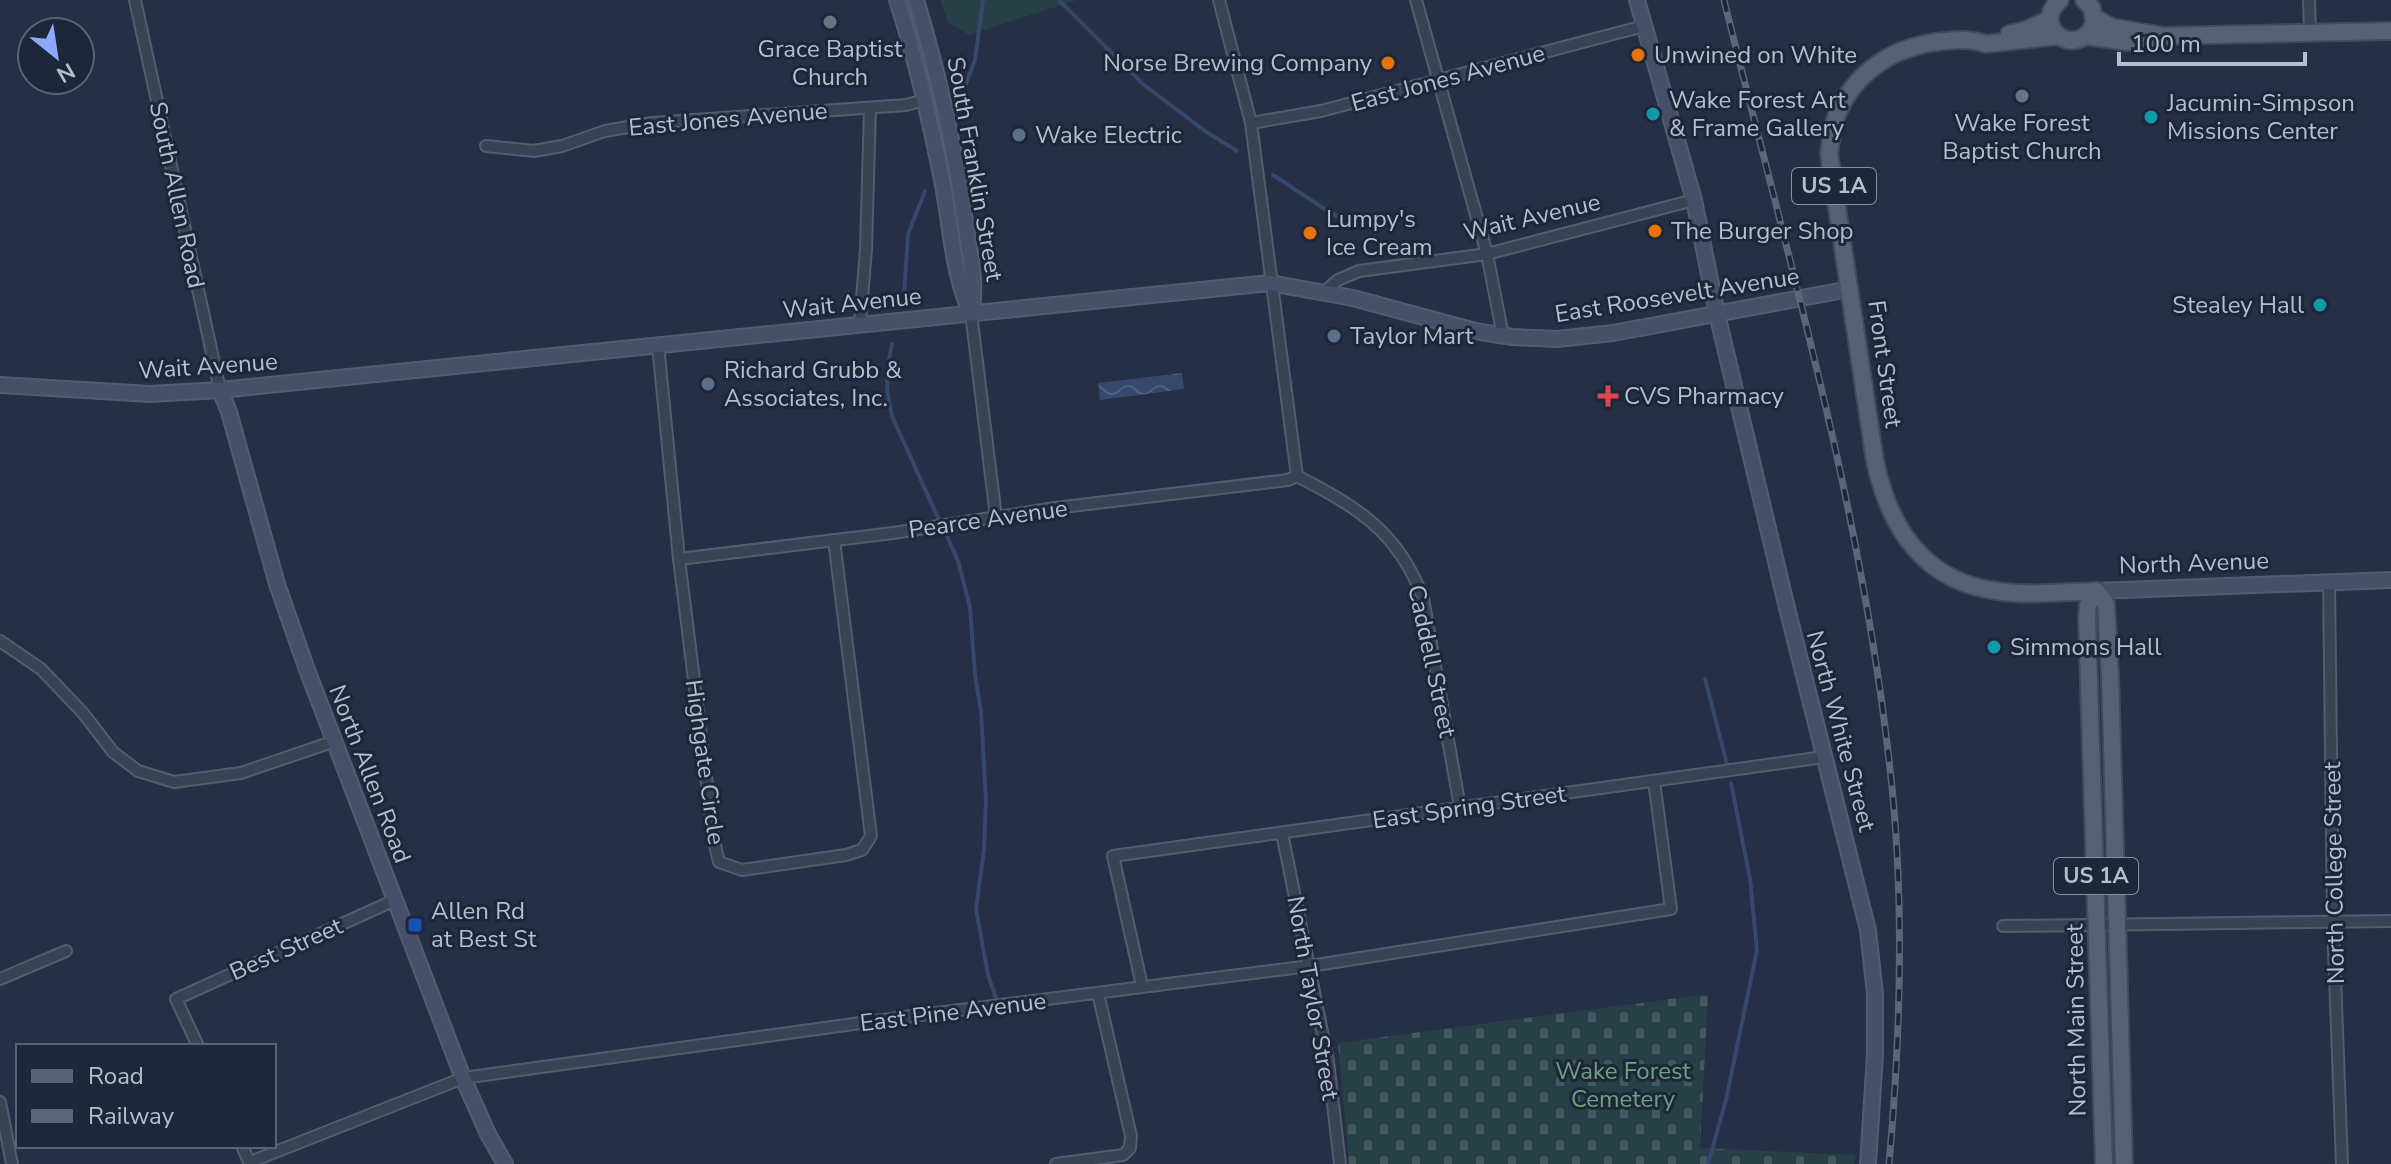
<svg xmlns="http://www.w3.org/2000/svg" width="2391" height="1164" font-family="'Nunito Sans',sans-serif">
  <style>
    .green { fill: #273f46 }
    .cemetery { fill: url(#cemetery-stones) }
    .water { fill: url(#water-waves) }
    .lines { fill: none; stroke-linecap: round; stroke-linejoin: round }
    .stream { stroke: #37486d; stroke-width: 4 }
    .street-casing { stroke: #555c6f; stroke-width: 14 }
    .secondary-casing { stroke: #555c6f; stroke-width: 18 }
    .primary-casing { stroke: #434a5e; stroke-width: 20 }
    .street { stroke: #3a4254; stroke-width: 10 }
    .secondary { stroke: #475068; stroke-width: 14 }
    .primary { stroke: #586074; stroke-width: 16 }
    .rail-casing { stroke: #5c657b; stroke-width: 7 }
    .rail { stroke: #1e263a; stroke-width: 4; stroke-dasharray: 12; stroke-linecap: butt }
    .worship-dot { fill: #6b7280; stroke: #1e263a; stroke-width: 3 }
    .food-dot { fill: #e8710a; stroke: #1e263a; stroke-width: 3 }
    .culture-dot { fill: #0f9aa8; stroke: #1e263a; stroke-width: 3 }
    .service-dot { fill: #5c6f8a; stroke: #1e263a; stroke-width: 3 }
    .health-dot { fill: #e0444e; stroke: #1e263a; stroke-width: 3 }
    .transit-dot { fill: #1a4fb4; stroke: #1e263a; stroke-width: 3 }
    .labels { text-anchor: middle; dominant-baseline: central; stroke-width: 6; stroke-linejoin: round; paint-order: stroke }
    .shield { fill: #1e263a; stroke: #8990a2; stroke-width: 2 }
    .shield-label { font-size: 22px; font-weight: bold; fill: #b7bdce }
    .poi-label { font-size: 24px; fill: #b7bdce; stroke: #1e263a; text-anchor: start }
    .street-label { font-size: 24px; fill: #b7bdce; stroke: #1e263a }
    .park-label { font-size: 24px; fill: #6da07f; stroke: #1e263a }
  </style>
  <defs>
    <pattern id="cemetery-stones" width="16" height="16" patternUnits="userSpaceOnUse" patternTransform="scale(2)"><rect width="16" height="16" fill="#273f46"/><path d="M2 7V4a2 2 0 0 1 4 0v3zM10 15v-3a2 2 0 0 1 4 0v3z" fill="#445960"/></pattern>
    <pattern id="water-waves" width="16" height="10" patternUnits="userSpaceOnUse" patternTransform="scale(2)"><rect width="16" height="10" fill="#37486d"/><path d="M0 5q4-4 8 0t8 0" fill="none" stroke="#526081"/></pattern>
  </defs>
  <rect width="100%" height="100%" fill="#252f45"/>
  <polygon class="green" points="940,0 1077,0 969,35 948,22"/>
  <polygon class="cemetery" points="1708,994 1700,1148 1856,1155 1854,1164 1349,1164 1338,1043"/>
  <polygon class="water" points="1182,373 1184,389 1100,400 1098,383"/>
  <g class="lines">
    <g class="stream">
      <polyline points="1059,0 1144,85 1205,131 1237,151"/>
      <polyline points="961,97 975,60 983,0"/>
      <polyline points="1273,175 1332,214 1341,217"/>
      <polyline points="904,295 908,234 925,191"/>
      <path d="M 892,344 C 886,373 885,388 892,416 L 938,518"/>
      <polyline points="947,536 958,561 970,607 975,675 981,712 986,800 984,849 976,909 988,975 998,1004"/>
      <polyline points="1705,679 1727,764"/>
      <polyline points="1708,1164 1726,1100 1757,950 1750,879 1731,783"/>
    </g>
    <g class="street-casing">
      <g id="street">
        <polyline points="135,0 220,390"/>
        <polyline points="1219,0 1251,123 1297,476"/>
        <polyline points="1416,0 1487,254 1503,336"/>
        <polyline points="2309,0 2310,32"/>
        <polyline points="1251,123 1321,111 1644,26"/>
        <polyline points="486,146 534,151 562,146 605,131 652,123 906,105 925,100"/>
        <polyline points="1324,292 1338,280 1359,271 1487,254 1694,200"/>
        <polyline points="971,313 996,517"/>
        <polyline points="860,323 866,249 870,108"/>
        <polyline points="658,345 679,559 714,841 719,862 742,870 846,855 862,850 871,836 834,540"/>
        <path d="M 1297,476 C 1357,507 1398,531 1423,598 L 1460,807"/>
        <polyline points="679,559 893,533 1055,508 1288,480 1297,476"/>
        <polyline points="2329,582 2333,922 2342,1164"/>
        <polyline points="0,641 41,669 83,713 113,752 138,771 174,782 241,773 335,741"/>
        <polyline points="1282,833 1328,1061 1340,1164"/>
        <polyline points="2003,926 2391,921"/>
        <polyline points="0,979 66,951"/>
        <polyline points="1142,986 1113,856 1824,757"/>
        <polyline points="198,1046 176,999 395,900"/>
        <polyline points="0,1102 12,1164"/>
        <polyline points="242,1146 250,1164"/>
        <polyline points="250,1162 463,1078 904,1017 1310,966 1671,909 1654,781"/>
        <polyline points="1056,1164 1123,1155 1130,1148 1131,1136 1098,993"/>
      </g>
    </g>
    <g class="secondary-casing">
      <g id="secondary">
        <path d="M 897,0 C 916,59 930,120 942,180 C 951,224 952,273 971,313"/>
        <path d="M 916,0 C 939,75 955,150 966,228 C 970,257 977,285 971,313"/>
        <polyline points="1637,0 1694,200 1717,314 1787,608 1868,930 1875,994 1875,1054 1868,1164"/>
        <polyline points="0,385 150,394 220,390 1270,283 1353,298 1475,331 1512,337 1557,339 1613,333 1850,289"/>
        <polyline points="220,390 229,412 277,584 306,667 463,1078 488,1134 505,1164"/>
        <polyline points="2096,591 2391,580"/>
      </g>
    </g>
    <g class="primary-casing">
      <g id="primary">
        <path d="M 2060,0 C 2029,27 2078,62 2094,23 L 2092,8 L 2084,0"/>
        <polyline points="2094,17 2111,27 2164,36 2391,31"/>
        <polyline points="2009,34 2026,30 2050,19"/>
        <path d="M 2058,36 L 1986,44 C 1970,38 1952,40 1936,42 C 1891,48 1853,74 1836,117 C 1832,128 1831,142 1829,154 L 1875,461 C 1889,527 1924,582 1997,591 C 2029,596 2064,592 2096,591"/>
        <polyline points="2086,36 2128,42 2151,40"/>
        <polyline points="2096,591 2106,604 2110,675 2124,1164"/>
        <polyline points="2096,591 2088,605 2087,618 2104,1164"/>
      </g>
    </g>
    <use href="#street" class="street"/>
    <use href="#secondary" class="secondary"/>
    <use href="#primary" class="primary"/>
    <g class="rail-casing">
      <path id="rail" d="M 1724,0 C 1786,251 1860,502 1889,760 C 1905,892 1901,1032 1889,1164"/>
    </g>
    <use href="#rail" class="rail"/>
  </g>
  <g class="worship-dot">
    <circle cx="830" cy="22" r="8"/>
    <circle cx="2022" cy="96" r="8"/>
  </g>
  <g class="food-dot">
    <circle cx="1638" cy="55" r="8"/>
    <circle cx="1388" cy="63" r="8"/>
    <circle cx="1655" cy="231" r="8"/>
    <circle cx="1310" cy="233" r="8"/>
  </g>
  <g class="culture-dot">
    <circle cx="1653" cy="114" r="8"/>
    <circle cx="2151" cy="117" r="8"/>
    <circle cx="2320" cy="305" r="8"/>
    <circle cx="1994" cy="647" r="8"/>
  </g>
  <g class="service-dot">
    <circle cx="1019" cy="135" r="8"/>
    <circle cx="1334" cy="336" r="8"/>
    <circle cx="708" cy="384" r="8"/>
  </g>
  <path class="health-dot" d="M1604 384h8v8h8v8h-8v8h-8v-8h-8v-8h8z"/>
  <rect class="transit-dot" x="407" y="917" width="16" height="16" rx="4"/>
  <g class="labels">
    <g class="shield">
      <rect x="1792" y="168" width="84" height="36" rx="6"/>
      <rect x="2054" y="858" width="84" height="36" rx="6"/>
    </g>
    <g class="shield-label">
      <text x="1834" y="186">US 1A</text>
      <text x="2096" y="876">US 1A</text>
    </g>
    <g class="poi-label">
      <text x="830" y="49" text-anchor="middle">Grace Baptist<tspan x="830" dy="28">Church</tspan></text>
      <text x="1654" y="55">Unwined on White</text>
      <text x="1372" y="63" text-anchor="end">Norse Brewing Company</text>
      <text x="1669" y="100">Wake Forest Art<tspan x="1669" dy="28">&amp; Frame Gallery</tspan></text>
      <text x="2167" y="103">Jacumin-Simpson<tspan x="2167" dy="28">Missions Center</tspan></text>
      <text x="2022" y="123" text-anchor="middle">Wake Forest<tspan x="2022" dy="28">Baptist Church</tspan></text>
      <text x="1035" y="135">Wake Electric</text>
      <text x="1326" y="219">Lumpy's<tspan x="1326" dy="28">Ice Cream</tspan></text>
      <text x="1671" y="231">The Burger Shop</text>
      <text x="2304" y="305" text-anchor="end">Stealey Hall</text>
      <text x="1350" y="336">Taylor Mart</text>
      <text x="724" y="370">Richard Grubb &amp;<tspan x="724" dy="28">Associates, Inc.</tspan></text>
      <text x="1624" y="396">CVS Pharmacy</text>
      <text x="2010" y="647">Simmons Hall</text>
      <text x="431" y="911">Allen Rd<tspan x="431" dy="28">at Best St</tspan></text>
    </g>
    <g class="street-label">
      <text transform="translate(1448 78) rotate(-15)">East Jones Avenue</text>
      <text transform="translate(728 119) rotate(-5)">East Jones Avenue</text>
      <text transform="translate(975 169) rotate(80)">South Franklin Street</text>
      <text transform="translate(177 195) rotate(78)">South Allen Road</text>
      <text transform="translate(1532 217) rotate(-13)">Wait Avenue</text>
      <text transform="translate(1677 295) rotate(-9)">East Roosevelt Avenue</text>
      <text transform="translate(852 303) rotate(-6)">Wait Avenue</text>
      <text transform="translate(1885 364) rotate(82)">Front Street</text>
      <text transform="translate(208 366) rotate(-4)">Wait Avenue</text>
      <text transform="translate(988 519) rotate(-8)">Pearce Avenue</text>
      <text transform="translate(2194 563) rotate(-2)">North Avenue</text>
      <text transform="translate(1432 661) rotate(78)">Caddell Street</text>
      <text transform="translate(1841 731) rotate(75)">North White Street</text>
      <text transform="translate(705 762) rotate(82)">Highgate Circle</text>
      <text transform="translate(370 774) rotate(69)">North Allen Road</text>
      <text transform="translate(1469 807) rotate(-8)">East Spring Street</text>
      <text transform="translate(2334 873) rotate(-91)">North College Street</text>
      <text transform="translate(286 949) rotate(-24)">Best Street</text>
      <text transform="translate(1313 998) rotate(80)">North Taylor Street</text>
      <text transform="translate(953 1012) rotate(-7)">East Pine Avenue</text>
      <text transform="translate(2076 1020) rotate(-91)">North Main Street</text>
    </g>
    <g class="park-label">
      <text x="1623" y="1071">Wake Forest<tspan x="1623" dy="28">Cemetery</tspan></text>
    </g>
  </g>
  <rect x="16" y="1044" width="260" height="104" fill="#1e263a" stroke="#5b6275" stroke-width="2"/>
  <rect x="32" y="1070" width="40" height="12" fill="#586074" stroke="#5b6275" stroke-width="2"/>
  <text x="88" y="1084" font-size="24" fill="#b7bdce">Road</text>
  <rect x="32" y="1110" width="40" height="12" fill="#5c657b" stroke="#5b6275" stroke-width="2"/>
  <text x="88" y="1124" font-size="24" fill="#b7bdce">Railway</text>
  <g transform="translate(56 56) rotate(150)"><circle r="38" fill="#1e263a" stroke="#5b6275" stroke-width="2"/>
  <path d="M0-6L14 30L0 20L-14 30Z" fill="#8baaff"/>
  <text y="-12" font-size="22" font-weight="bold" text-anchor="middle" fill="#b7bdce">N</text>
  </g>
  <path d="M2119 52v12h186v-12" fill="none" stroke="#b7bdce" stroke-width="4"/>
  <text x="2131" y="52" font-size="24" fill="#b7bdce" stroke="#1e263a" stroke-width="6" paint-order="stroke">100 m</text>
</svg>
